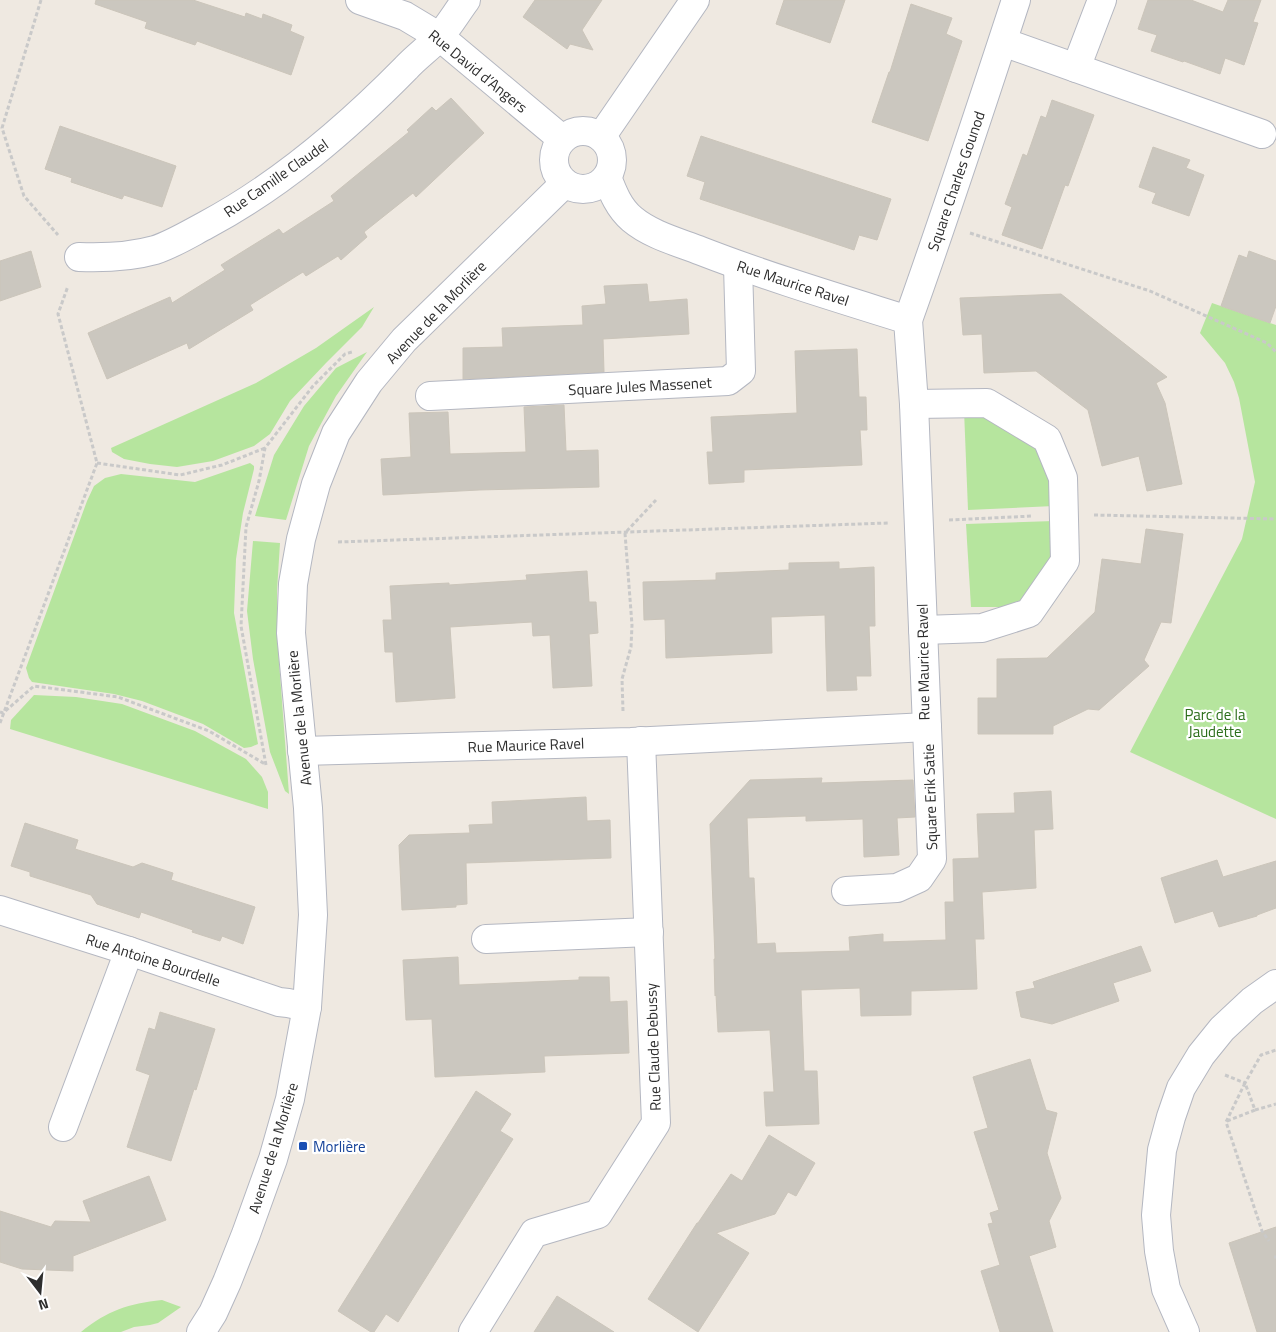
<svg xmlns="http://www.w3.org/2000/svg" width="1276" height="1332" font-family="'Titillium Web',sans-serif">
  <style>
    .green { fill: #b6e59e }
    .building { fill: #cbc7bf; stroke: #cbc5ba }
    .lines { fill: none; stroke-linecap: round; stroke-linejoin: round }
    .minor-casing { stroke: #b4b7c1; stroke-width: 30 }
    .path { stroke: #c9c9c9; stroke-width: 3; stroke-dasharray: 4 2.5; stroke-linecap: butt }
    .minor { stroke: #fff; stroke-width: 28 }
    .transit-dot { fill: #1a4fb4; stroke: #fff; stroke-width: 2 }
    .labels { text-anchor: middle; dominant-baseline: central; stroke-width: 4.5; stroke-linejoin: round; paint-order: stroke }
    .street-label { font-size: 15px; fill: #2e2e2e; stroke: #fff }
    .park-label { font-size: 15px; fill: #2c6e1b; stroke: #fff }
    .transit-label { font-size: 15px; fill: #164399; stroke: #fff; text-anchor: start }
  </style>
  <rect width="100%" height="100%" fill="#efe9e1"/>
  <g class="green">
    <polygon points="1212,303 1276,325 1276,819 1130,752 1242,539 1255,482 1239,398 1234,382 1225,363 1200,333"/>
    <polygon points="374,307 362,327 326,363 290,401 270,434 254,446 213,461 177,467 150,464 124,459 112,452 111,448 256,383 316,348"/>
    <polygon points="367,352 336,396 309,446 286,520 255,516 274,455 304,406 336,368"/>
    <polygon points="964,410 989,413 1028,433 1048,463 1054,506 968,510"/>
    <polygon points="250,463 254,466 254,469 243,513 236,559 234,613 258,744 251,747 244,748 203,724 142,701 114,694 32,682 29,678 26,668 87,501 94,486 105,478 121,474 195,482"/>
    <polygon points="1054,521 1054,545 1051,560 1025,599 1005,607 971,607 966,524"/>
    <polygon points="253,541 280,543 277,591 277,635 289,794 285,791 270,752 253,659 247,611"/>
    <polygon points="34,695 76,697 122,704 195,731 246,759 262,777 268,792 268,809 10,729 11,720"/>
    <path d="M 162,1300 L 181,1307 L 158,1323 L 150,1325 L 134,1327 L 121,1332 L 81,1332 C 108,1310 128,1304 162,1300 Z"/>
  </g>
  <g class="building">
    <polygon points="96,0 193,0 245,17 246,13 262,19 263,14 292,25 290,31 304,37 291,75 197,41 195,45 145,28 147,22 95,4"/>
    <polygon points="535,0 602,0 582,30 593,50 570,44 567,49 523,17"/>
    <polygon points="784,0 845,0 830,43 776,24"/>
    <polygon points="1148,0 1191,0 1223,12 1228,0 1261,0 1253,22 1258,23 1244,65 1225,58 1220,74 1184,61 1183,62 1151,51 1157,35 1138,29"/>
    <polygon points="911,4 952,18 946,34 962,41 928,141 872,122 889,72 890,72"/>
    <polygon points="451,98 484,133 416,197 413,193 364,232 367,237 341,260 338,256 306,276 303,272 250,305 253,310 189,349 187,343 107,379 88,333 170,297 172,303 225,270 221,265 279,229 283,234 334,201 331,196 409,132 407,130 432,107 436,111"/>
    <polygon points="1052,100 1094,115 1068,186 1065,185 1042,249 1002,235 1012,207 1005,204 1023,154 1027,156 1041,116 1046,118"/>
    <polygon points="60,126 176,166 162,207 124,195 122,199 71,182 72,178 45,169"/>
    <polygon points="701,136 891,199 877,240 859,235 854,250 700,199 705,182 687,176"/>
    <polygon points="1153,147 1190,160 1186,168 1204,175 1189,216 1152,203 1156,193 1139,187"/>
    <polygon points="31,251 41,287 0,301 0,261"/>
    <polygon points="1249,251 1276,261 1276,306 1270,323 1221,306 1239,255 1247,258"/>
    <polygon points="647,284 649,302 687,299 689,334 603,339 604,372 463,379 463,348 503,347 502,328 583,325 582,306 606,304 604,286"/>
    <polygon points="1061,294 1167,377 1156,383 1165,403 1182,484 1147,491 1139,456 1102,466 1088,410 1036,371 984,373 982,334 963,335 960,298"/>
    <polygon points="857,349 859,397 866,397 867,430 860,430 862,465 744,470 744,482 709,484 707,452 713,452 711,417 797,413 795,351"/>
    <polygon points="564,405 566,451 598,450 599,487 479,490 383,495 381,459 411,457 409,413 448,412 450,454 526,452 524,407"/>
    <polygon points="1146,529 1183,534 1171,623 1161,622 1144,660 1149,666 1099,710 1088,709 1053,726 1053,734 978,734 978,698 997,698 997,659 1047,658 1095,612 1102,559 1141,564"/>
    <polygon points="839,562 839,569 874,567 875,626 869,626 871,676 856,676 857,690 827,691 825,615 771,617 772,653 666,658 665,619 644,620 643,582 716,580 716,573 789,570 789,563"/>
    <polygon points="587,571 589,602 596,602 598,633 589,634 592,686 553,688 550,635 533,636 532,622 450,627 455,698 396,702 393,652 385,652 383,620 392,620 390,586 449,583 449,585 527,580 526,575"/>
    <polygon points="822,778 821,783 913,780 915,817 897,818 899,855 864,857 863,819 806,821 806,816 747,818 749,878 754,878 757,944 775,943 776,953 850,951 849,937 883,934 883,942 946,940 945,902 954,902 953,859 979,858 977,814 1015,813 1014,793 1051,791 1053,829 1034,830 1036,888 982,892 984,939 975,939 977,989 911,991 911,1015 861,1016 860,988 801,990 804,1071 817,1071 819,1124 766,1126 764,1092 774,1092 770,1030 718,1032 716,995 715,996 714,959 715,959 710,824 750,780"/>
    <polygon points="586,797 587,821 610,820 611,858 466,863 467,904 456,905 456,907 402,910 399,845 409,835 470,833 469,825 493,824 492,802"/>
    <polygon points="25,823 78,840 75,849 133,867 142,863 173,873 171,880 255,907 243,944 222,936 220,941 192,932 193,930 141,912 139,918 97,904 91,895 30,876 30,872 11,866"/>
    <polygon points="1217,860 1223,877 1276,861 1276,908 1257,915 1257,916 1219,927 1213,911 1175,923 1161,878"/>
    <polygon points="1141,946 1151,971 1113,983 1119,1001 1052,1024 1021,1017 1016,992 1035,988 1033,982"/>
    <polygon points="458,957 459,985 579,980 579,977 609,977 610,1002 627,1001 629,1053 544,1056 545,1072 435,1077 432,1019 406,1020 403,960"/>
    <polygon points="160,1012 215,1029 196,1090 194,1089 171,1161 127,1147 150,1075 136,1070 149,1028 155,1030"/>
    <polygon points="1030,1059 1046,1110 1057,1113 1047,1153 1061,1198 1049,1221 1056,1247 1029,1256 1053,1332 1000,1332 981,1271 1000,1265 988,1224 993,1223 990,1213 999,1210 974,1132 988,1128 973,1077"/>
    <polygon points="476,1091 511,1114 500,1131 513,1139 398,1322 386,1314 374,1332 371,1332 338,1311"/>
    <polygon points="769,1135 815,1163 796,1196 788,1192 775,1214 716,1233 749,1253 698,1332 648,1299 697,1223 698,1223 731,1174 742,1181"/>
    <polygon points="149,1176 166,1220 73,1256 73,1271 22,1269 0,1262 0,1211 51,1227 55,1221 91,1222 83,1201"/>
    <polygon points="1276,1227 1276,1332 1257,1332 1229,1243"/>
    <polygon points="557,1296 614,1332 534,1332"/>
  </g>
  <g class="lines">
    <g class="minor-casing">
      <g id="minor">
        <polyline points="360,0 405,16 440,37 562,139"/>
        <polyline points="1003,42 1262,134"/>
        <polyline points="1076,68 1102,0"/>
        <circle cx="583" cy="160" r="29"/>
        <polyline points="601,137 695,0"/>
        <path d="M 79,257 C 105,258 130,257 155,250 C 173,244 189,234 206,225 C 281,185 346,129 406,68 C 416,57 429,48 439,37 C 449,26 457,12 466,0"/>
        <path d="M 908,320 C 946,214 981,107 1016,0"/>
        <polyline points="430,396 728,381 741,371 738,266"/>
        <polyline points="914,404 987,403 1047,439 1063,478 1065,561 1029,613 982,628 923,630"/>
        <path d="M 302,751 L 631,742 L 927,727 L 914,404 L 908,320 C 838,298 768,277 701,251 C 678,242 651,235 632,219 C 619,208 613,193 607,177"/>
        <polyline points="846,891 897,888 919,878 932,859 927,727"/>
        <polyline points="0,910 129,951 279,1002 288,1003 307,1007"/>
        <polyline points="486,939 649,932"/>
        <polyline points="63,1127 129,951"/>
        <polyline points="201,1332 213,1313 227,1282 246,1234 273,1159 290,1099 307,1007 313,915 308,808 291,633 293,584 301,539 316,484 336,433 369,382 404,340 565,183"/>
        <polyline points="473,1332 534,1233 598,1214 656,1123 641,741"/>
        <polyline points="1185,1332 1166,1289 1159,1251 1156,1215 1162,1150 1171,1117 1181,1088 1201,1055 1222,1029 1252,1001 1276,984"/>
      </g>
    </g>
    <g class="path">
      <polyline points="41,0 2,128 24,196 58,235"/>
      <polyline points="970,233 1150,291 1267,343 1276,352"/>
      <polyline points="97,463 180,475 222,465 265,448"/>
      <polyline points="1094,515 1276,519"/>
      <polyline points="949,520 1033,516"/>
      <polyline points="338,542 888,523"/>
      <polyline points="623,711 622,679 631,647 632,625 625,533 656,500"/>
      <polyline points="0,712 3,713 34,686 118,697 209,731 265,764"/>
      <polyline points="0,723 97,463 58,314 68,286"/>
      <polyline points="266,765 241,626 246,527 259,481 265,448 313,386 345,354 352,352"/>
      <polyline points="1225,1075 1245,1083 1261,1055 1276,1050"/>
      <polyline points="1245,1083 1226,1122 1262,1231 1269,1241"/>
      <polyline points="1255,1110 1276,1104"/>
      <polyline points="1227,1121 1255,1110 1245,1083"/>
      <polyline points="1274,1257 1276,1257"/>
    </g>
    <use href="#minor" class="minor"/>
  </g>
  <rect class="transit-dot" x="298" y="1141" width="10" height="10" rx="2.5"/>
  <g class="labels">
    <g class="street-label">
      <text transform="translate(478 71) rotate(39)">Rue David d’Angers</text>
      <text transform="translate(276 178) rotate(-35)">Rue Camille Claudel</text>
      <text transform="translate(956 181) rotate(-71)">Square Charles Gounod</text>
      <text transform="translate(793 283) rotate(18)">Rue Maurice Ravel</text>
      <text transform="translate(436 312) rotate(-46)">Avenue de la Morlière</text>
      <text transform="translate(640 386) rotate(-3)">Square Jules Massenet</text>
      <text transform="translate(923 662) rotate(-91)">Rue Maurice Ravel</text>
      <text transform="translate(299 718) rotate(-96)">Avenue de la Morlière</text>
      <text transform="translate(526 745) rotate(-2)">Rue Maurice Ravel</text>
      <text transform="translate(930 797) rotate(-92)">Square Erik Satie</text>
      <text transform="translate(153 960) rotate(18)">Rue Antoine Bourdelle</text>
      <text transform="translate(653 1047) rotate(-92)">Rue Claude Debussy</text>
      <text transform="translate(273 1148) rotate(-73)">Avenue de la Morlière</text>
    </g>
    <g class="park-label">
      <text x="1215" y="714">Parc de la<tspan x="1215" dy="17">Jaudette</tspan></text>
    </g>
    <g class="transit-label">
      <text x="313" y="1146">Morlière</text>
    </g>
  </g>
  <g transform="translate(40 1292) rotate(164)" stroke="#ffffff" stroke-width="4" paint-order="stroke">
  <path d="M0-4L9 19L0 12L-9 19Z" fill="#2e2e2e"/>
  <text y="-8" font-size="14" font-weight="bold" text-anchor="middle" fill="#2e2e2e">N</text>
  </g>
</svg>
